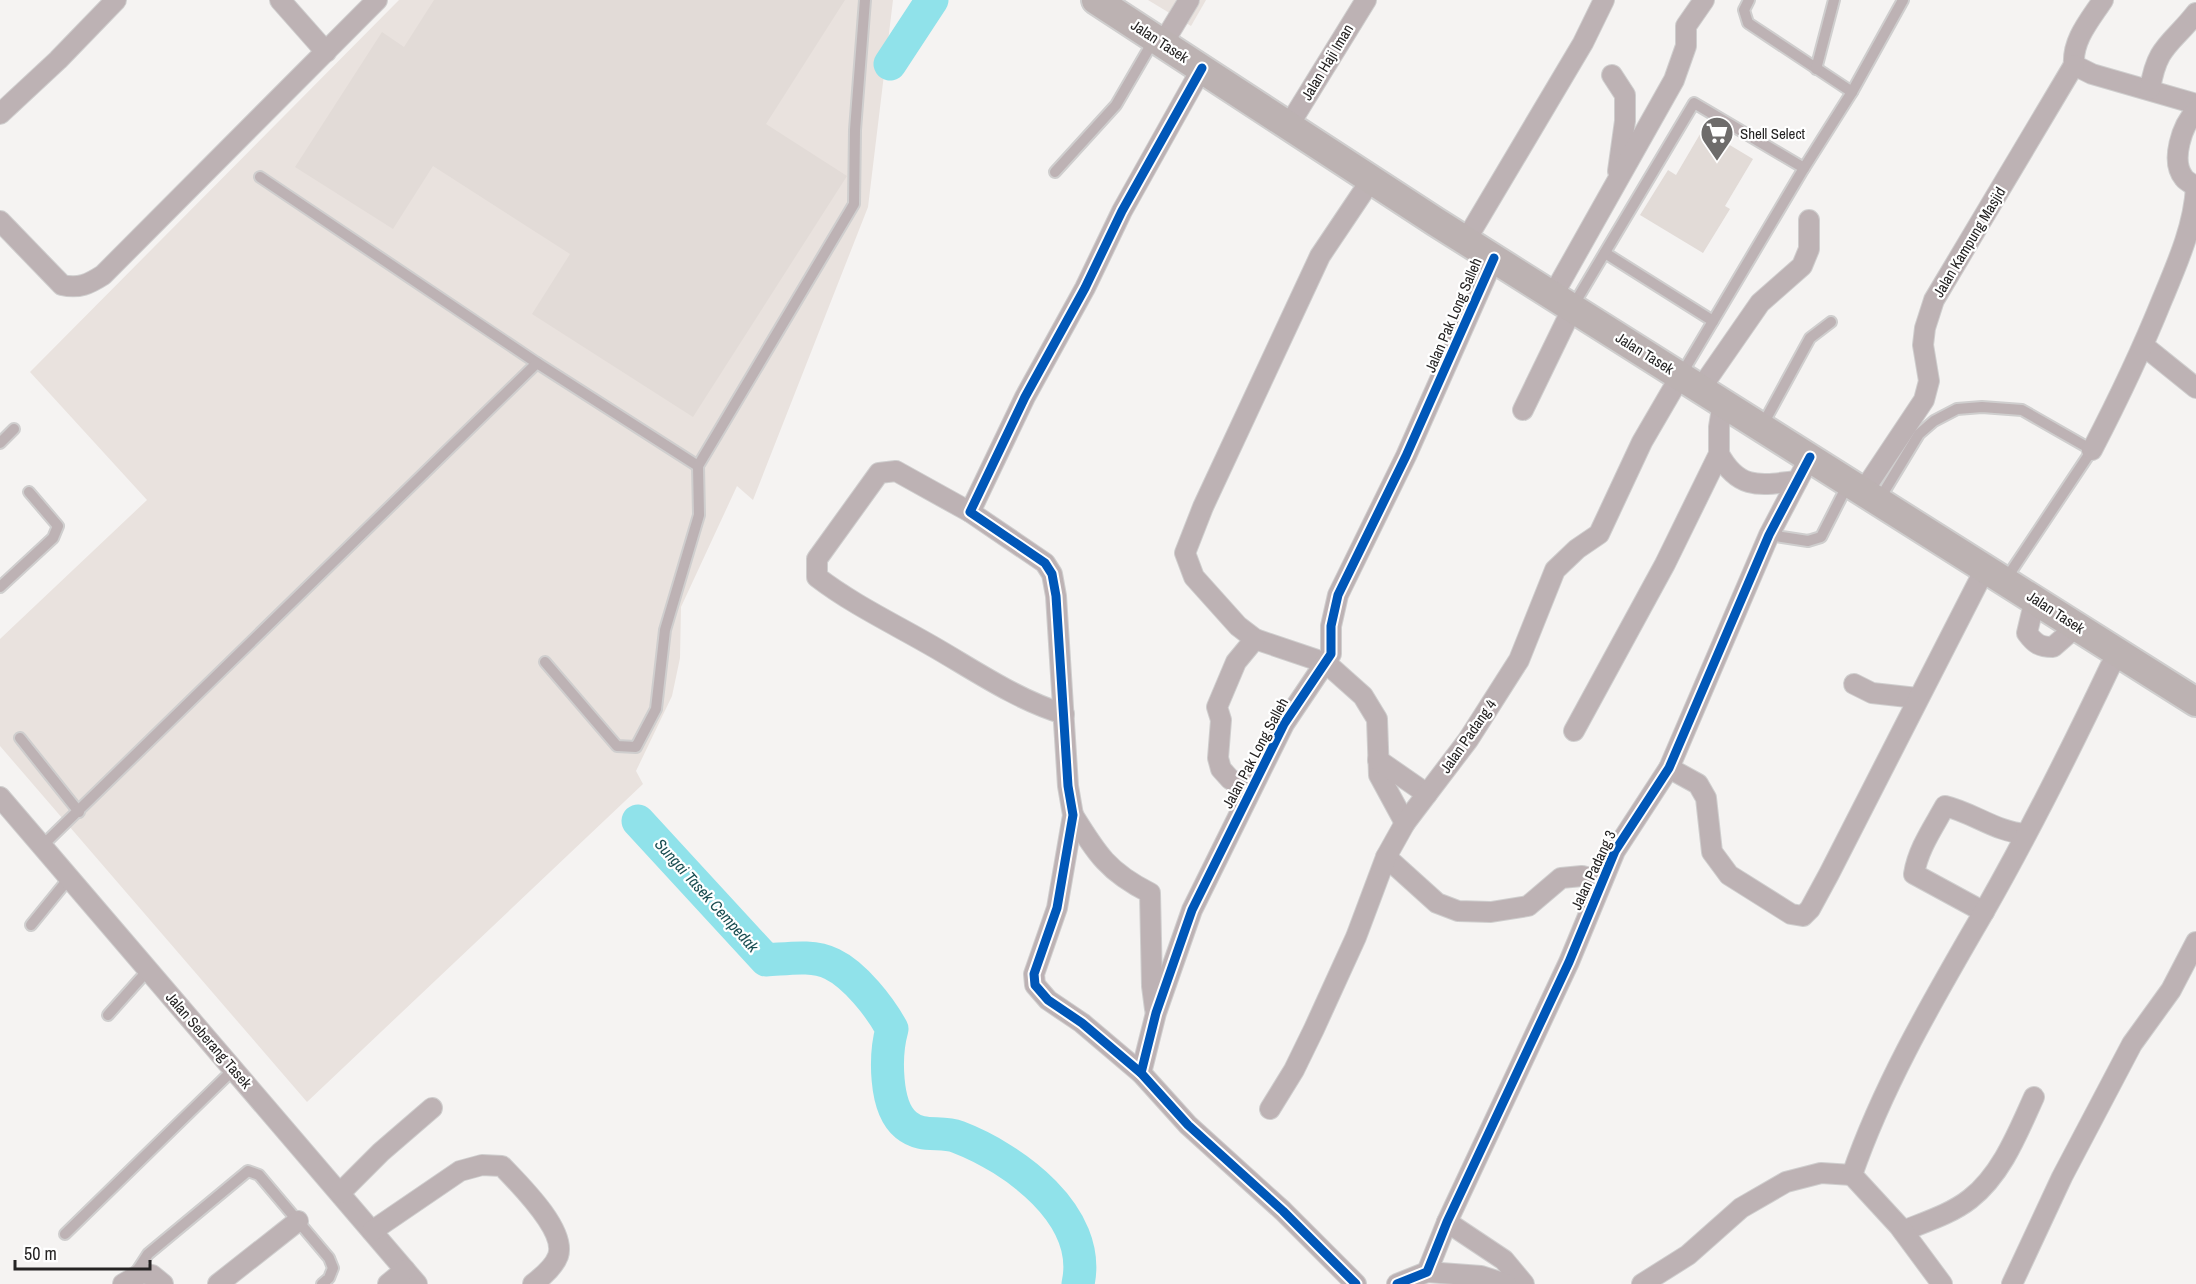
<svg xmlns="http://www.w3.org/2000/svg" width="2196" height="1284" font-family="'Archivo Narrow',sans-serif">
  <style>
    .built { fill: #e9e2de }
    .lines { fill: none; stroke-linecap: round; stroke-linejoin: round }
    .river { stroke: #90e2ea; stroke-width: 33 }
    .building { fill: #e2dbd7 }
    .lane-casing { stroke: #cfcece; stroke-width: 14 }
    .street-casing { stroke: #cfcece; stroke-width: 22 }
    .secondary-casing { stroke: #cfcece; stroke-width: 32 }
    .lane { stroke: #bdb2b4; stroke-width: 10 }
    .street { stroke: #bdb2b4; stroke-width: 20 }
    .secondary { stroke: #bcb2b2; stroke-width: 28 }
    .cycleway-casing { stroke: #fff; stroke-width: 13 }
    .cycleway { stroke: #0057b8; stroke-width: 9 }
    .labels { text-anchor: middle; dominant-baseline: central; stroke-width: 4.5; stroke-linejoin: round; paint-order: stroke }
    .street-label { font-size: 15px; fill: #252323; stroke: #fff }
    .poi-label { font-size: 15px; fill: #252323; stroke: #fff; text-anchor: start }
    .water-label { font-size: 16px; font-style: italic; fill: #1a4e52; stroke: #fff }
  </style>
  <rect width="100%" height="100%" fill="#f5f3f2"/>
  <g class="built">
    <polygon points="399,0 893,0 868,207 753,500 737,486 681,607 680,658 672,696 636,771 643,784 307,1102 0,746 0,639 147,500 30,372"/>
    <polygon points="1148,0 1206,0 1191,26"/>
  </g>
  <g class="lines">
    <g class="river">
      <polyline points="890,64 932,0"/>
      <path d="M 638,821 L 766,960 C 787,959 812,954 832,964 C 855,975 880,1007 892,1029 C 885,1054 884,1107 906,1125 C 923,1139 940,1130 958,1137 C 1013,1158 1093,1215 1078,1284"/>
    </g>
  </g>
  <g class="building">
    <polygon points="434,0 845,0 766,124 847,176 693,417 532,314 570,254 433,166 393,229 295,167 382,32 404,47"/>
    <polygon points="1703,129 1753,159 1725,206 1730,209 1703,253 1640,215 1668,170 1676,175"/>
  </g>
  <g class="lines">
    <g class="lane-casing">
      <g id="lane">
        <polyline points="1749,0 1744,10 1748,23 1852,92"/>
        <polyline points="1816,69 1834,0"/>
        <polyline points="1804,168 1852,92 1903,0"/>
        <polyline points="1055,172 1116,105 1155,38"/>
        <polyline points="260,177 537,363 698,466"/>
        <polyline points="1605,253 1713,321"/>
        <polyline points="1573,306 1694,103 1804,168 1681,375"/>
        <polyline points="1762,426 1810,338 1831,322"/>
        <polyline points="0,443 14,429"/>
        <polyline points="1879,500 1919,434 1934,421 1957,409 1982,407 2022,410 2092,450 2006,579"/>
        <polyline points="1769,535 1808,541 1821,537 1848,484"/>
        <polyline points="0,587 53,538 58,526 29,492"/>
        <polyline points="545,662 617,746 636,747 656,709 665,630 699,515 698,466 854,204 855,130 865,0"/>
        <polyline points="20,738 79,812"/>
        <polyline points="43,845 537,363"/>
        <polyline points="31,925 70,877"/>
        <polyline points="108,1015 149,969"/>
        <polyline points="65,1234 234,1069"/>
        <polyline points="135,1274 148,1254 248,1171 259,1175 329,1258 333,1268 329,1278 322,1284"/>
      </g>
    </g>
    <g class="street-casing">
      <g id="street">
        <polyline points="280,0 326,52"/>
        <path d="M 2103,0 C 2090,20 2072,40 2074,65 L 2092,74 L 2196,104"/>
        <polyline points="1163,43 1189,0"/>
        <polyline points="1202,68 1122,211 1085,288 1025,397 970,512 1045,563 1052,574 1056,596 1068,786 1073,815 1057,908 1034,974 1035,985 1048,1000 1082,1023 1141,1073 1188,1125 1283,1211 1356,1284"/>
        <polyline points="1612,75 1625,95 1625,121 1618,171"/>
        <path d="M 2150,89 C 2157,45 2171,45 2196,13"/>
        <path d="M 2196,111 C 2182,125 2170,161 2184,178 C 2187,182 2193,184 2196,187"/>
        <polyline points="0,114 58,60 116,0"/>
        <polyline points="1289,125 1366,0"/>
        <polyline points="1371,180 1320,256 1203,507 1185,553 1194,577 1238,626 1255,639 1326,663 1363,696 1377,719 1379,775 1405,823"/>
        <path d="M 0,221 L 62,285 C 79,289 89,284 103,275 L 377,0"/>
        <polyline points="1466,240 1583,43 1604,0"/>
        <polyline points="1553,295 1674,80 1686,46 1686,26 1704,0"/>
        <polyline points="2144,346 2196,388"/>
        <polyline points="1701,388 1760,303 1802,266 1809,249 1809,220"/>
        <polyline points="1523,410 1573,307"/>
        <path d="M 2092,450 C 2118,400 2141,352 2162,300 C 2177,264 2194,226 2196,187"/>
        <path d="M 1719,454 C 1739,491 1761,485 1797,481"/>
        <polyline points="1864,490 1924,400 1929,381 1923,345 1925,328 1934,300 2074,65"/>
        <path d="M 970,512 L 896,471 L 879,473 L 817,559 L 817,577 C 852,604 894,624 932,646 C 974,670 1017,700 1064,714"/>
        <path d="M 2035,599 L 2027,633 C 2035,644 2040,647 2053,647 L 2077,626"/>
        <polyline points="1854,684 1872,693 1917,698"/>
        <polyline points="1574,731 1665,564 1719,454 1719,427 1723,402"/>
        <polyline points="1378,760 1427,794"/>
        <polyline points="1669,768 1698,784 1706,798 1712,852 1729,875 1791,914 1803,916 1810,909 1829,874 1986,567"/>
        <polyline points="1250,790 1230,779 1221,769 1218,758 1221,720 1217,707 1236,662 1255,639"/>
        <polyline points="0,797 417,1284"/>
        <path d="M 1073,815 C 1097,854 1108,872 1150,893 L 1152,986 L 1155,1009"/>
        <polyline points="1386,857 1437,903 1458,911 1491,912 1528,906 1561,878 1582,876 1602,881"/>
        <path d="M 1984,912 L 1914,874 C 1918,849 1933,828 1945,806 C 1974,813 1996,832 2026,834"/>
        <polyline points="1141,1073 1156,1013 1192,910 1284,724 1331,654 1331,626 1338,595 1406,456 1494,258"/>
        <polyline points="1270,1109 1294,1070 1314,1029 1356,937 1386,857 1405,823 1468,740 1519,660 1555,570 1577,549 1599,534 1642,442 1681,375"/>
        <polyline points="340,1193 381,1152 432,1108"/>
        <polyline points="1447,1222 1504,1260 1524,1284"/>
        <path d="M 372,1231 L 460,1171 L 482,1165 L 502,1166 C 518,1183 567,1230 558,1256 C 554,1267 542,1277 533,1284"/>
        <path d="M 1903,1231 C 1925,1222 1951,1214 1970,1199 C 2002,1174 2018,1132 2034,1097"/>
        <polyline points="1427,1272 1481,1276 1506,1284"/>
        <polyline points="123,1284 142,1273 152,1275 163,1284"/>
        <polyline points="218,1284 298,1221"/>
        <polyline points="388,1284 405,1270"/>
        <polyline points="1397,1284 1427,1272 1447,1222 1569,962 1615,851 1669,768 1769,535 1810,457"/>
        <polyline points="1642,1284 1688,1255 1741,1208 1786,1182 1821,1173 1852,1175"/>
        <path d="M 1942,1284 L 1899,1226 L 1852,1175 C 1884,1082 1936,995 1985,910 C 2030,831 2071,749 2110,667 L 2120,653"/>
        <polyline points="2012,1284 2062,1177 2132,1044 2171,990 2196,942"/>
      </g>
    </g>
    <g class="secondary-casing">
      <polyline id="secondary" points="1096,0 1436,222 2196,702"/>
    </g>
    <use href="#lane" class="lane"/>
    <use href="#street" class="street"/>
    <use href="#secondary" class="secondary"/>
    <g class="cycleway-casing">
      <g id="cycleway">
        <polyline points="1202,68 1122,211 1085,288 1025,397 970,512 1045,563 1052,574 1056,596 1068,786 1073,815 1057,908 1034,974 1035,985 1048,1000 1082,1023 1141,1073 1188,1125 1283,1211 1356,1284"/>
        <polyline points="1141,1073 1156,1013 1192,910 1284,724 1331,654 1331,626 1338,595 1406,456 1494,258"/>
        <polyline points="1397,1284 1427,1272 1447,1222 1569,962 1615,851 1669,768 1769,535 1810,457"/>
      </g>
    </g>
    <use href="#cycleway" class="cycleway"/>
  </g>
  <defs>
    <g id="supermarket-pin" transform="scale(1.725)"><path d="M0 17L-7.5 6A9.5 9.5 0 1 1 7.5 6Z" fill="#6e6c6b" stroke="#fff"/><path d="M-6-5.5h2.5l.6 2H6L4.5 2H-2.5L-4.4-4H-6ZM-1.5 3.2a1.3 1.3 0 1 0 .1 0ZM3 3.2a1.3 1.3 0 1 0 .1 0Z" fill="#fff"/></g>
  </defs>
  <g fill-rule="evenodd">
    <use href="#supermarket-pin" x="1717" y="133"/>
  </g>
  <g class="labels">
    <g class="street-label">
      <text transform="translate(1160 41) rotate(33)">Jalan Tasek</text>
      <text transform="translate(1327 62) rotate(-59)">Jalan Haji Iman</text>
      <text transform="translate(1969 242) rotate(-59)">Jalan Kampung Masjid</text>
      <text transform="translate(1453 315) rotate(-67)">Jalan Pak Long Salleh</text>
      <text transform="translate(1645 353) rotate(32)">Jalan Tasek</text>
      <text transform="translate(2056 612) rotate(33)">Jalan Tasek</text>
      <text transform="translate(1468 736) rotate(-55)">Jalan Padang 4</text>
      <text transform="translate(1255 753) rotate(-62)">Jalan Pak Long Salleh</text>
      <text transform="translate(1593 870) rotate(-65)">Jalan Padang 3</text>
      <text transform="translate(209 1040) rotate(49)">Jalan Seberang Tasek</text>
    </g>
    <g class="poi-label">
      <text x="1740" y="133">Shell Select</text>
    </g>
    <g class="water-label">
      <text transform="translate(707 895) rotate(48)">Sungai Tasek Cempedak</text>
    </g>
  </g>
  <path d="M15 1260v9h135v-9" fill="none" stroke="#252323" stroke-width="3"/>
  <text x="24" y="1260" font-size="18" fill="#252323" stroke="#ffffff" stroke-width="4.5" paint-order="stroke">50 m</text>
</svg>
